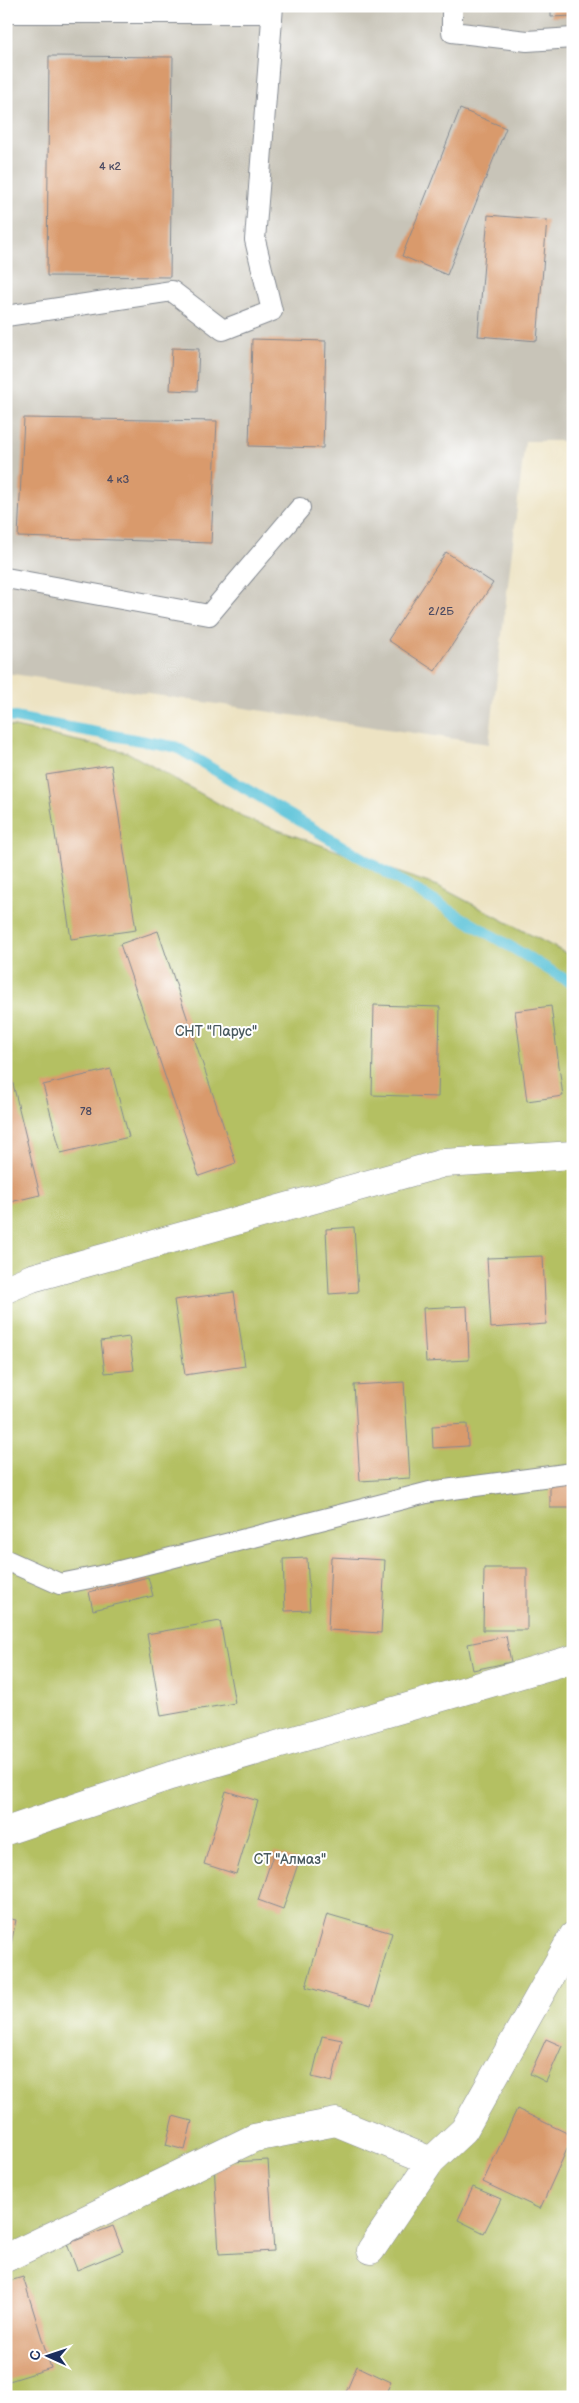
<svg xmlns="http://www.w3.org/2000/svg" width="579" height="2403" font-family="'Balsamiq Sans',sans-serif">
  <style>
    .industrial { fill: #c8c4b8 }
    .green { fill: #b4c062; stroke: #687860 }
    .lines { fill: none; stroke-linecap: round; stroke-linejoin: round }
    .stream { stroke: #5cc3d9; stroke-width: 11 }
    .building { fill: #d99a6c }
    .service-casing { stroke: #848990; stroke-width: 22 }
    .minor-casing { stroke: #848990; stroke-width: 29 }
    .service { stroke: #fff; stroke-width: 20 }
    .minor { stroke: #fff; stroke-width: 28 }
    .labels { text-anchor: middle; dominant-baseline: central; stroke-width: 4; stroke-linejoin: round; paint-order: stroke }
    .number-label { font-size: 11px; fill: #4a4a62 }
    .park-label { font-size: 14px; fill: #495a5f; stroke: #fff }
  </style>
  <rect width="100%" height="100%" fill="#fff"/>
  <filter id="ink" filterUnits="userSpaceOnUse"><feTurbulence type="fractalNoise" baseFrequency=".02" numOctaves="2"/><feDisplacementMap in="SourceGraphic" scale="10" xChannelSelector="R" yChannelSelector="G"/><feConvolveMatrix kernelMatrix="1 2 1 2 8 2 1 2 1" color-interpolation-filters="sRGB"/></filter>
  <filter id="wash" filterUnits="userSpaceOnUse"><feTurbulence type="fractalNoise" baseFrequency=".0096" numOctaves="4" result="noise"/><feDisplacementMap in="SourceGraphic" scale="20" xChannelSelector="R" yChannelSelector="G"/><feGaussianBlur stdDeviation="1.12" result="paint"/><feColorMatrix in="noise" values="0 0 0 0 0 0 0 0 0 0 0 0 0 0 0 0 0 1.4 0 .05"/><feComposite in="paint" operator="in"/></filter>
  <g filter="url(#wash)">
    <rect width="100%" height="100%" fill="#ede3c3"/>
    <polygon class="industrial" points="6,6 573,6 573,441 525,441 489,744 6,673"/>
    <polygon class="green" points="6,725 127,752 244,818 440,887 573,957 573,2397 6,2397"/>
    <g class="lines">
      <polyline class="stream" points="6,716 176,747 573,984"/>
    </g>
    <g id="blocks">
      <g class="building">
        <polygon points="551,6 573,6 573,16 551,17"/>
        <polygon points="49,56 173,57 170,277 47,276"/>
        <polygon points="460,109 506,128 447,275 402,256"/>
        <polygon points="488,215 547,220 537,341 478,336"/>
        <polygon points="252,339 326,341 323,448 249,446"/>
        <polygon points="172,348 199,349 197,391 170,390"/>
        <polygon points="24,418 217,421 211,543 18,537"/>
        <polygon points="446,552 493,583 435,671 388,640"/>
        <polygon points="111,765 136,930 71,939 46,775"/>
        <polygon points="158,931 236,1163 199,1176 120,944"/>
        <polygon points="374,1005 440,1007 438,1097 372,1095"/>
        <polygon points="551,1006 563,1096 527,1101 515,1011"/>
        <polygon points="6,1055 40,1195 6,1203"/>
        <polygon points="111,1069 129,1137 61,1153 43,1085"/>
        <polygon points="354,1227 358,1292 329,1294 326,1229"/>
        <polygon points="543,1256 546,1324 491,1328 487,1258"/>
        <polygon points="234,1292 245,1366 185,1375 174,1300"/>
        <polygon points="467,1306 469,1360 426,1362 423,1308"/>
        <polygon points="129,1337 134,1370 105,1373 101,1341"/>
        <polygon points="404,1382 410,1478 360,1481 354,1385"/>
        <polygon points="467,1424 468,1446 433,1448 432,1426"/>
        <rect x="550" y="1481" width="23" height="27"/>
        <polygon points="331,1557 385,1560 381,1633 328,1630"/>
        <polygon points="307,1558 310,1610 285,1611 283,1559"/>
        <polygon points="484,1568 527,1568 527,1630 483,1630"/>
        <polygon points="148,1577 153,1596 93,1610 89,1592"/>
        <polygon points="220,1621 235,1703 161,1716 147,1634"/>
        <polygon points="506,1636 511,1662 473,1670 468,1644"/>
        <polygon points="226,1791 258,1801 236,1874 204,1864"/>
        <polygon points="274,1852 299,1861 283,1909 258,1900"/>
        <polygon points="327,1914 392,1933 371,2006 306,1987"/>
        <polygon points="6,1918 16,1920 7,1963 6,1963"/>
        <polygon points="322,2036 342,2040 332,2082 312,2077"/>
        <polygon points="546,2039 562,2046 546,2082 530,2074"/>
        <polygon points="517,2109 573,2136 540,2209 483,2182"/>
        <polygon points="173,2116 192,2121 185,2150 166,2145"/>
        <polygon points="268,2160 274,2251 219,2254 214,2163"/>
        <polygon points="473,2187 501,2199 484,2233 458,2220"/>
        <polygon points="113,2226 123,2251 77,2270 67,2244"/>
        <polygon points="23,2277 51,2368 6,2382 6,2282"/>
        <polygon points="357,2366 391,2382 384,2397 344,2397"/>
      </g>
    </g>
  </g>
  <g filter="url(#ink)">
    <use href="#blocks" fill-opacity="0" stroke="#848990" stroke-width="1"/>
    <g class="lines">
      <g class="service-casing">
        <g id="service">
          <polyline points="452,6 452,32 527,41 573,38"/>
          <polyline points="6,13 272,13"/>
          <polyline points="6,316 172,291 223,330 272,311 255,240 273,6"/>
          <polyline points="6,578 209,615 300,508"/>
          <polyline points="6,1560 60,1584 100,1576 430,1492 573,1473"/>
        </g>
      </g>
      <g class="minor-casing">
        <g id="minor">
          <polyline points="6,1289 32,1278 444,1163 573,1155"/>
          <polyline points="6,1831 170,1776 573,1659"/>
          <polyline points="371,2250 431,2161 464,2130 573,1936"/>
          <polyline points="6,2258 254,2138 336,2122 431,2161"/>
        </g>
      </g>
      <use href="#service" class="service"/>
      <use href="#minor" class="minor"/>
    </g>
  </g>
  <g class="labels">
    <g class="number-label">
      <text x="110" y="166">4 к2</text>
      <text x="118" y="479">4 к3</text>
      <text x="441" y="611">2/2Б</text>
      <text x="86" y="1111">78</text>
    </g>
    <g class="park-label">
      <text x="216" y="1031">СНТ "Парус"</text>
      <text x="290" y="1859">СТ "Алмаз"</text>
    </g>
  </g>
  <rect width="579" height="2403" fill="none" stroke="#fff" stroke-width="25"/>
  <g transform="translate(48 2356) rotate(273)" stroke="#ffffff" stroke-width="4" paint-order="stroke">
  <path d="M0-4L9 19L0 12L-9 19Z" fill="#1b2f5e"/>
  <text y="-8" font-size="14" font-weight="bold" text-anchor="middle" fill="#1b2f5e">С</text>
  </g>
</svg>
